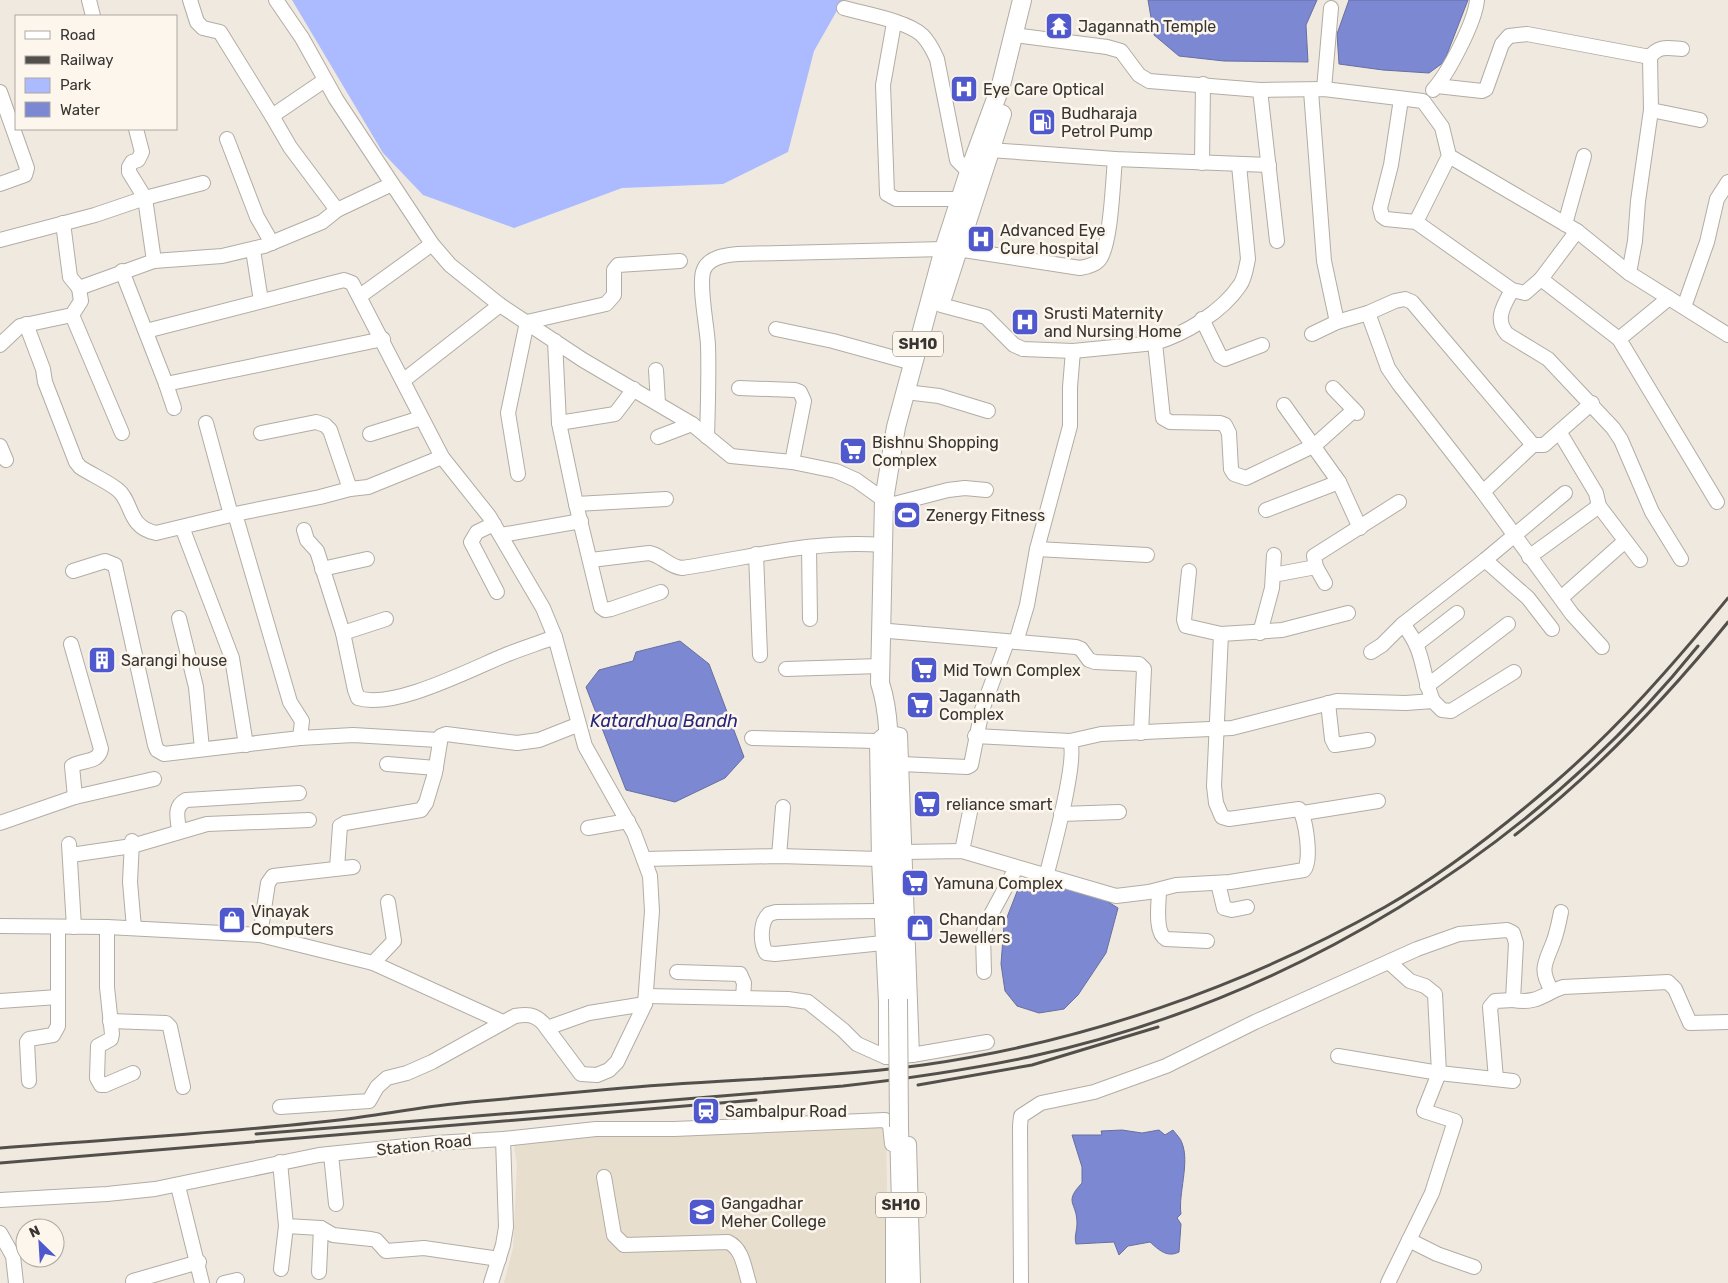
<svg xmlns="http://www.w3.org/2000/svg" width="1728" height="1283" font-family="Rubik,sans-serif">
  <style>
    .built { fill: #e7dece }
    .green { fill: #acbaff }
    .water { fill: #7c88d1; stroke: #676fa1 }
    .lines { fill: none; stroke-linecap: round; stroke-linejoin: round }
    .minor-casing { stroke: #b2ada4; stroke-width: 16 }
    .major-casing { stroke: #b2ada4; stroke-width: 20 }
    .minor { stroke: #fff; stroke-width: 14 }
    .major { stroke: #fff; stroke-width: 18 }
    .rail { stroke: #53504c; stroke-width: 3 }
    .major-bridge-casing { stroke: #b2ada4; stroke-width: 20; stroke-linecap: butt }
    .major-bridge { stroke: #fff; stroke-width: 18 }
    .labels { text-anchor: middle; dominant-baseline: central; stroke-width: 5; stroke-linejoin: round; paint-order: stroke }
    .shield { fill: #fcf6ed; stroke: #726e69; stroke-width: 1 }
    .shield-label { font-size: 15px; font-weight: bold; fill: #373431 }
    .poi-label { font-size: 16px; fill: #373431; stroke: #fcf6ed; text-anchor: start }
    .street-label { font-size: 16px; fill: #373431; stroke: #fcf6ed }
    .water-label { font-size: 18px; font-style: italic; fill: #26267b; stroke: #fcf6ed }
  </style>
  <rect width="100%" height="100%" fill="#efe9e0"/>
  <polygon class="built" points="889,1124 886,1137 889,1283 504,1283 513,1248 517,1164 513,1141 594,1134"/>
  <polygon class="green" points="292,0 843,0 814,51 788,152 723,184 622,188 514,228 423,195 383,153"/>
  <g class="water">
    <polygon points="1148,0 1317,0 1306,25 1308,62 1224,61 1179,56 1154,35"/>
    <polygon points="1349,0 1468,0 1444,62 1429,73 1383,70 1339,64 1337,34"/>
    <polygon points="680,641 709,664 744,757 725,778 675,802 626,790 586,687 599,670 633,661 636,652"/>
    <polygon points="1034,877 1105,900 1118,908 1106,953 1078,995 1064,1009 1039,1013 1017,1006 1005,991 1001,964 1004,925 1020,884"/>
    <path d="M 1122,1130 L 1142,1133 L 1159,1130 L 1165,1135 L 1173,1130 C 1176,1134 1181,1139 1182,1143 C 1190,1163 1178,1194 1181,1214 L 1177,1218 L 1181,1224 L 1179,1252 C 1167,1258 1159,1250 1150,1242 L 1128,1246 L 1119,1255 L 1114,1242 L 1076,1244 C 1074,1236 1077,1231 1077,1223 C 1077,1202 1063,1203 1082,1183 L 1082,1167 L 1072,1135 L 1102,1135 L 1101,1131 Z"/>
  </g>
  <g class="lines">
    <g class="minor-casing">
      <g id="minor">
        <polyline points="89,0 93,16"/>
        <polyline points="190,0 197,22 203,28 220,32 272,116 325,80"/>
        <polyline points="276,0 302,38 336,99 432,244 450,265 500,305 583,360 692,424 731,456 792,462 836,471 856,480 884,500 894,504 948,490 965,488 986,490"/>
        <path d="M 844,8 C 865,14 907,21 922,35 C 929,42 933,50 937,59 L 957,160 L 969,172"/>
        <polyline points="894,23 883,85 887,194 896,199 960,199"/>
        <polyline points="1014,35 1107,47 1121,51 1139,75 1149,81 1260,90 1324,89 1423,101 1442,127 1449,156 1416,222"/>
        <path d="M 1437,86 L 1482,91 L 1486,89 L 1502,44 L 1509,36 L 1527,34 L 1650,57 C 1659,45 1668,48 1682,49"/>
        <polyline points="1324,89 1331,8"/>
        <polyline points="1260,90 1277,241"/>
        <path d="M 1433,90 C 1448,74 1475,22 1477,0"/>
        <polyline points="1311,91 1324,261 1337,322"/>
        <polyline points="0,92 27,168 25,175 0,184"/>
        <polyline points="1401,99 1391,165 1380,208 1382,216 1386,219 1416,222 1512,290 1525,293 1541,279 1577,231"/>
        <polyline points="1651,110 1700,120"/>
        <polyline points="272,116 290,147 337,210"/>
        <polyline points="136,129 142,152 138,160 132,162 129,167 129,172 145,198 154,261"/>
        <polyline points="227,139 257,217 272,243"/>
        <polyline points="990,150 1115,159 1269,165"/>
        <polyline points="1449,156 1577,231 1629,273 1728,335"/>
        <polyline points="1202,163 1203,84"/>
        <path d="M 1239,165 L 1248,259 C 1246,268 1245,278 1240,285 C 1222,312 1185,334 1155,343 L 1163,418 L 1170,422 L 1220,423 L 1225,425 L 1229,433 L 1231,469 L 1234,474 L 1246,478 L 1315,445 L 1354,410"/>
        <polyline points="63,223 70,277 79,288 154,261 222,256 264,246 322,222 337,210 392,184"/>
        <polyline points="1565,224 1584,156"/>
        <polyline points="0,240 95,215 145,198 203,183"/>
        <path d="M 957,249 L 1080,268 C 1086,267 1094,265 1098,261 C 1111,251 1113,178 1115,159"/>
        <polyline points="253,250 261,301"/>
        <polyline points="122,271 166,384 383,339"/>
        <polyline points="1629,273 1635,241 1638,201 1651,110 1650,57"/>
        <polyline points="1541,279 1619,339 1717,502"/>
        <path d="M 1512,290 C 1504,305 1494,319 1507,334 L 1548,359 L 1613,428 L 1621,440 L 1652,512 L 1681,559"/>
        <polyline points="360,296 432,244"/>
        <polyline points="941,305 986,317 1014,345 1023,349 1073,351 1155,343"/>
        <polyline points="1684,307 1707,242 1717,199 1728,182"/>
        <polyline points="1368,313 1388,368 1399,384 1483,492 1572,614 1602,647"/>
        <polyline points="72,315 122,433"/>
        <polyline points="1202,319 1220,356 1225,359 1262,345"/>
        <path d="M 26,324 L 43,369 L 45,382 L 76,462 L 80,467 C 92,475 107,481 118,490 C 133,502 127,527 156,533 L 235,514 L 320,497 L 350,489 L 368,487 L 442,457"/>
        <polyline points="776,329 833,341 913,363"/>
        <path d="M 146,331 L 344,280 L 352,283 L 442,457 L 489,516 L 543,608 L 555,637 L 585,746 L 634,833 L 650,876 L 652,911 L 645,1004 L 617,1062 L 609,1070 L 597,1075 L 581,1074 L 543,1023 C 534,1014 527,1014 515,1016 L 432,1062 L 407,1073 L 387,1078 L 377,1087 L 369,1101 L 280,1107"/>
        <polyline points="1312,334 1337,322 1368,313 1395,301 1405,299 1412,302 1533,445 1544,445 1592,403"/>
        <polyline points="1619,339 1669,298"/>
        <polyline points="555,341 559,423 576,504 601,607 605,610 611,609 661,592"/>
        <polyline points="0,345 20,326 72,315 81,301 79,288"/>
        <polyline points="656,370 658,403"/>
        <polyline points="404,380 500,305"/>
        <polyline points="166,384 174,408"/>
        <polyline points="739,388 795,390 800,392 804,401 792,462"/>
        <polyline points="1333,388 1357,413"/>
        <polyline points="914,393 939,396 988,411"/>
        <polyline points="1284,405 1339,482 1360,528"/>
        <polyline points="206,423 231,515"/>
        <polyline points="559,423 615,414 634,389"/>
        <polyline points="261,433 316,422 325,425 330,430 350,489"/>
        <polyline points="1560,433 1596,493 1599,506 1640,560"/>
        <polyline points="370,434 421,418"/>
        <polyline points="658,437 692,424"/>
        <path d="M 707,437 C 708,406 709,375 708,345 C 707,326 699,288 703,272 C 707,257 726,255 738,254 L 944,249"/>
        <polyline points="0,446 6,460"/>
        <polyline points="518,474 508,413 527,322 606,304 614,295 614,270 618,265 680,261"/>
        <polyline points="1483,492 1533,445"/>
        <polyline points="576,504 666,499"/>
        <polyline points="1266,510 1339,482"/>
        <polyline points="235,514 290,702 302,721 300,738"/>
        <polyline points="494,524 477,532 471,542 497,592"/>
        <polyline points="182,527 232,658 246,745"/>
        <path d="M 304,530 L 307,540 L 317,551 L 343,633 L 355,690 L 358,698 C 394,710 473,668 508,654 C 523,648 539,643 555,637"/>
        <polyline points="501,535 581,521"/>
        <polyline points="809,547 810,619"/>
        <polyline points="1037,549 1147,555"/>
        <polyline points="756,554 760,655"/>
        <polyline points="1529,557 1599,506"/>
        <path d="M 591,560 L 649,553 C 662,555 669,567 682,568 C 749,558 815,539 883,545"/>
        <polyline points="1485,560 1528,598 1552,629"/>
        <polyline points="322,569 367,559"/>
        <polyline points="73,571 105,561 115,565 155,745 157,750 164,754 300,738 353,735 438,740"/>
        <polyline points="1189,571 1184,620 1186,626 1221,634"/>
        <polyline points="1273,575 1316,567"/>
        <polyline points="1325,583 1316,567 1314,556 1399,502"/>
        <polyline points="1561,598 1624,542"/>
        <polyline points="179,618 196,687 202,749"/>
        <polyline points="889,631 1076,647 1081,649 1089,660 1095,662 1139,664 1144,669 1141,733"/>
        <polyline points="343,633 386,619"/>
        <polyline points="1260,633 1272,588 1274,555"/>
        <polyline points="1016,642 1027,605 1037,549 1070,426 1070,387 1073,351"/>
        <path d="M 71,644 L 101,749 C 98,764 82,759 72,766 L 75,797"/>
        <polyline points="1417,644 1457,613"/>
        <polyline points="1371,652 1382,645 1403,624"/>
        <polyline points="786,669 880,666"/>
        <polyline points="1427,686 1508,624"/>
        <path d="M 1433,701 C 1420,669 1426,653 1403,624 L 1485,560 L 1565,493"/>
        <polyline points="1328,703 1332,739 1335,745 1368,740"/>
        <polygon points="887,732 900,735 912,1055 886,1057 886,1002 879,859 877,741"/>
        <path d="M 975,736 L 1070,741 C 1078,760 1052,853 1046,877"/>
        <polyline points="752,738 877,741"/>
        <polyline points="1070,741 1101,734 1232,728 1337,701 1406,703 1433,701 1442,710 1451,711 1514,672"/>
        <polyline points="387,764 436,768"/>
        <polyline points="901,764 967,767 971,765 982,710 1007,642"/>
        <polyline points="1303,813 1378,801"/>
        <polyline points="1061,814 1119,812"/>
        <polyline points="0,823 75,797 154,779"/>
        <polyline points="588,828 628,821"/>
        <path d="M 179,831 C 178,818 173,807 186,800 L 299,793"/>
        <polyline points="132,841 130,882 134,928"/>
        <polyline points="69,844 74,927"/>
        <polyline points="962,851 971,807"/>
        <path d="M 904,852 L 962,851 L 1116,896 L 1149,892 L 1176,885 L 1230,882 L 1304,870 C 1312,861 1306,818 1299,809 L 1229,819 L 1222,817 L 1216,803 L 1214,786 L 1221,634 L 1282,630 L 1348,613"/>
        <polyline points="71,855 132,846 207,824 309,820"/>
        <polyline points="779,856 783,807"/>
        <polyline points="644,859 779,856 879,859"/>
        <polyline points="337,868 340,826 345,823 421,810 426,803 435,773 441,736 446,734 517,743 539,740 577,725"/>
        <polyline points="1218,883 1224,908 1232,910 1247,907"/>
        <path d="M 1159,890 C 1159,903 1154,932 1166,939 L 1207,941"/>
        <path d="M 881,911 L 776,912 L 769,914 C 760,922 760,942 766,953 L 775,954 L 883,943"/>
        <polyline points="0,926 107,927 260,935 373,963 503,1022"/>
        <polyline points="107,927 107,987 112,1034 111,1039 98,1046 97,1078 101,1085 105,1085 133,1073"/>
        <polyline points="260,935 268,883 273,876 353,867"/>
        <polyline points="373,963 394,941 388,902"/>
        <polyline points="677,972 740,974 744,983 743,998"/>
        <polyline points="984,972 983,935 987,922 1016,868"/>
        <path d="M 1552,991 C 1539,969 1545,964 1553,943 C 1557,933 1559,922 1561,912"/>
        <polyline points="647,996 788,999 808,1002 843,1030 857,1044 886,1057"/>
        <polyline points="0,1001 58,997"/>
        <polyline points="110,1021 166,1023 170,1027 183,1087"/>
        <polyline points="547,1028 589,1013 645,1004"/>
        <polyline points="912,1055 987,1042"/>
        <polyline points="1338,1056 1439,1073 1513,1081"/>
        <polyline points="1496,1079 1490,1007 1495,1001 1513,1000"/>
        <polyline points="29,1081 27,1042 29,1039 53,1035 58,1026 58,927"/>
        <polyline points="909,1144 913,1283"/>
        <polyline points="331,1154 336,1204"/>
        <polyline points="280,1162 286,1226 321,1228 333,1235 371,1239 376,1240 386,1251 424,1248 499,1259"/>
        <path d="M 604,1177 L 614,1235 L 624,1245 L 728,1242 C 743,1249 744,1268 749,1283"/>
        <polyline points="178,1186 202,1283"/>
        <polyline points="0,1200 107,1194 155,1189 319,1155 436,1143 503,1139 596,1129 674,1129 885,1120 890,1125 892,1144"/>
        <polyline points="0,1233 13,1256 16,1283"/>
        <polyline points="1409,1240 1437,1254 1474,1267"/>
        <polyline points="281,1269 286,1226"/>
        <polyline points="319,1272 321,1228"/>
        <polyline points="133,1281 199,1262"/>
        <polyline points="224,1283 237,1280"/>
        <polyline points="491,1283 503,1245 506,1227 503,1139"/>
        <polyline points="893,1283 893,1213"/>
        <path d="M 1021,1283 L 1020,1126 L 1021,1116 L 1041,1103 L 1094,1092 L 1166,1066 L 1255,1022 L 1417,949 L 1459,934 L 1507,930 L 1513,933 L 1516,943 L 1513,1000 C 1538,1004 1543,994 1563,987 L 1668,982 L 1675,989 L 1690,1023 L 1728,1022"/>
        <polyline points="1388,1283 1432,1193 1455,1121 1424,1111 1439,1073 1435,994 1425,986 1410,981 1390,963"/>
      </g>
    </g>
    <g class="major-casing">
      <g id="major">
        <polyline points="943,296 1002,114"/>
        <path d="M 898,999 C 894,938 890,877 889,816 C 888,774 893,722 880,683 L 884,500 L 896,427 L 944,249 L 969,172 L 1001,85 L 1022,0"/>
        <polyline points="899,1127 903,1283"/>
      </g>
    </g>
    <use href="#minor" class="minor"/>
    <use href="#major" class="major"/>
    <g class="rail">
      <path d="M 1515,835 C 1595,773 1664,701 1728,622"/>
      <polyline points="918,1085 1032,1065 1158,1027"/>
      <path d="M 256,1134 L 843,1086 C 905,1079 967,1070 1029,1057 C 1289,1000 1531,853 1698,646"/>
      <path d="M 0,1148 C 113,1139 227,1133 339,1120 C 380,1115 420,1107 461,1103 C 511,1098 561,1094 612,1089 C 715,1079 820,1079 923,1065 C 1084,1042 1243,987 1385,907 C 1443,874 1503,827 1553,784 C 1618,728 1674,664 1728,598"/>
      <polyline points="0,1163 756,1100"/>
    </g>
    <g class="major-bridge-casing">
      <polyline id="major-bridge" points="898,999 899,1127"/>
    </g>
    <use href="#major-bridge" class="major-bridge"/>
  </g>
  <defs>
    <g id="temple-square" transform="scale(1.4375)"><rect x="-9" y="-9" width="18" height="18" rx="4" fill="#5058ce" stroke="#fcf6ed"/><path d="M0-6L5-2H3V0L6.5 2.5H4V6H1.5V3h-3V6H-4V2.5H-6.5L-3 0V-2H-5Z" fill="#fff"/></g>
    <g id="hospital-square" transform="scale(1.4375)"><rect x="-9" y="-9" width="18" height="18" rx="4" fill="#5058ce" stroke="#fcf6ed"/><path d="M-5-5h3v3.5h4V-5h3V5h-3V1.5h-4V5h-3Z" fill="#fff"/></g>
    <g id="fuel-square" transform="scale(1.4375)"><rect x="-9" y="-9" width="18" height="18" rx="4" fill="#5058ce" stroke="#fcf6ed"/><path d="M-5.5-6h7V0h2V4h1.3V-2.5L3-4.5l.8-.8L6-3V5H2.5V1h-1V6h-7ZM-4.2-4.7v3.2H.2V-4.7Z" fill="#fff"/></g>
    <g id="supermarket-square" transform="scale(1.4375)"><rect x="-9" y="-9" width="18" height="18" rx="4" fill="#5058ce" stroke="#fcf6ed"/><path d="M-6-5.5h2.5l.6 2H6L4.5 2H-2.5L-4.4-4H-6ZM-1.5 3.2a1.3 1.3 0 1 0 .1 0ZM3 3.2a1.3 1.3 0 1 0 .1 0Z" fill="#fff"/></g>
    <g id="stadium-square" transform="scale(1.4375)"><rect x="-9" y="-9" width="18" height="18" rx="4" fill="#5058ce" stroke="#fcf6ed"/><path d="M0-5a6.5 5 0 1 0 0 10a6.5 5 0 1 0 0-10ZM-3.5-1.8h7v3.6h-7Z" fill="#fff"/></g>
    <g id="building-square" transform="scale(1.4375)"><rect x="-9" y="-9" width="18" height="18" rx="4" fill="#5058ce" stroke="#fcf6ed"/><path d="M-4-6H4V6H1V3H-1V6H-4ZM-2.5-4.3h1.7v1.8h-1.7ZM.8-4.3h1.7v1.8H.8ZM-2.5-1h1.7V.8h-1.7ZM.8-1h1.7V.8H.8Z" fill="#fff"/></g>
    <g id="shop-square" transform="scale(1.4375)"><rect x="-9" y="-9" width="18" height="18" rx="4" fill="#5058ce" stroke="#fcf6ed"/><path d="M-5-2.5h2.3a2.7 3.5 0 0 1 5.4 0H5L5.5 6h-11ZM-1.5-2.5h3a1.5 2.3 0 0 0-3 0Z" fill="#fff"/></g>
    <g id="station-square" transform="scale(1.4375)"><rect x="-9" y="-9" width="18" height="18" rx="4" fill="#5058ce" stroke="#fcf6ed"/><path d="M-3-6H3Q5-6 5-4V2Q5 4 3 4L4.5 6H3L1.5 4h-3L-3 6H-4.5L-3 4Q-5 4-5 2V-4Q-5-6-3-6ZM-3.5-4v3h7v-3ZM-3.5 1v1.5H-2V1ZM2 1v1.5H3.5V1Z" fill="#fff"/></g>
    <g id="university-square" transform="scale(1.4375)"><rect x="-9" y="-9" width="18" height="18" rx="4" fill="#5058ce" stroke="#fcf6ed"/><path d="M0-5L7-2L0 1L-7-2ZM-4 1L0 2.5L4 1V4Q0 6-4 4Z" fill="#fff"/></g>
  </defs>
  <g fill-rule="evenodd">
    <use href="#temple-square" x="1059" y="26"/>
    <use href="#hospital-square" x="964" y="89"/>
    <use href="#fuel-square" x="1042" y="122"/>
    <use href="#hospital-square" x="981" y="239"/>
    <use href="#hospital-square" x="1025" y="322"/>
    <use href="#supermarket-square" x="853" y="451"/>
    <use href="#stadium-square" x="907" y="515"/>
    <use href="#building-square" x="102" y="660"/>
    <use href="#supermarket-square" x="924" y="670"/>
    <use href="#supermarket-square" x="920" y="705"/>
    <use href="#supermarket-square" x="927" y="804"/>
    <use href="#supermarket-square" x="915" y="883"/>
    <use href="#shop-square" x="232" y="920"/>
    <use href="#shop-square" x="920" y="928"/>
    <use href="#station-square" x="706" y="1111"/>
    <use href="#university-square" x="702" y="1212"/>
  </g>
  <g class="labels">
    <g class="shield">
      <rect x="893" y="331.5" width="50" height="25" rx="4"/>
      <rect x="876" y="1192.5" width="50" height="25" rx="4"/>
    </g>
    <g class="shield-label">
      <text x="918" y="344">SH10</text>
      <text x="901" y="1205">SH10</text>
    </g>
    <g class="poi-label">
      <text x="1078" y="26">Jagannath Temple</text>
      <text x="983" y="89">Eye Care Optical</text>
      <text x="1061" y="113">Budharaja<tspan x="1061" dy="18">Petrol Pump</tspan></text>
      <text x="1000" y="230">Advanced Eye<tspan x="1000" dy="18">Cure hospital</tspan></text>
      <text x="1044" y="313">Srusti Maternity<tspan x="1044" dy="18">and Nursing Home</tspan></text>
      <text x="872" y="442">Bishnu Shopping<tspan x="872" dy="18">Complex</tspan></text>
      <text x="926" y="515">Zenergy Fitness</text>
      <text x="121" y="660">Sarangi house</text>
      <text x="943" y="670">Mid Town Complex</text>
      <text x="939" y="696">Jagannath<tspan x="939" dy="18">Complex</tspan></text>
      <text x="946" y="804">reliance smart</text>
      <text x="934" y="883">Yamuna Complex</text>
      <text x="251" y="911">Vinayak<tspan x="251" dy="18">Computers</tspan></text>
      <text x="939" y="919">Chandan<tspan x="939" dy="18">Jewellers</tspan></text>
      <text x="725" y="1111">Sambalpur Road</text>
      <text x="721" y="1203">Gangadhar<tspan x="721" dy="18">Meher College</tspan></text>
    </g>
    <g class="street-label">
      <text transform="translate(424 1145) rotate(-6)">Station Road</text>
    </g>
    <g class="water-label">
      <text x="664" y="721">Katardhua Bandh</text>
    </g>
  </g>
  <rect x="15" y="15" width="162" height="115" fill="#fcf6ed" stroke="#ada8a2"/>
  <rect x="25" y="31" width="25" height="8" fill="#ffffff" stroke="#ada8a2"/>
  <text x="60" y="40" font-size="15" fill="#373431">Road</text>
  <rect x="25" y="56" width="25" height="8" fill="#53504c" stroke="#ada8a2"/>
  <text x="60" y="65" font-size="15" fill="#373431">Railway</text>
  <rect x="25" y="78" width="25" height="15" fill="#acbaff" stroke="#ada8a2"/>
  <text x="60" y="90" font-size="15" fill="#373431">Park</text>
  <rect x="25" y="102" width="25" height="15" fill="#7c88d1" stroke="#ada8a2"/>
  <text x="60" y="115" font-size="15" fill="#373431">Water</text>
  <g transform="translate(40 1243) rotate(335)"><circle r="24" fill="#fcf6ed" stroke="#ada8a2"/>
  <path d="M0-4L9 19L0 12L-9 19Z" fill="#5058ce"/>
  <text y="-8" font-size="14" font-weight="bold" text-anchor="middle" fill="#373431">N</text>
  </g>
</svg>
